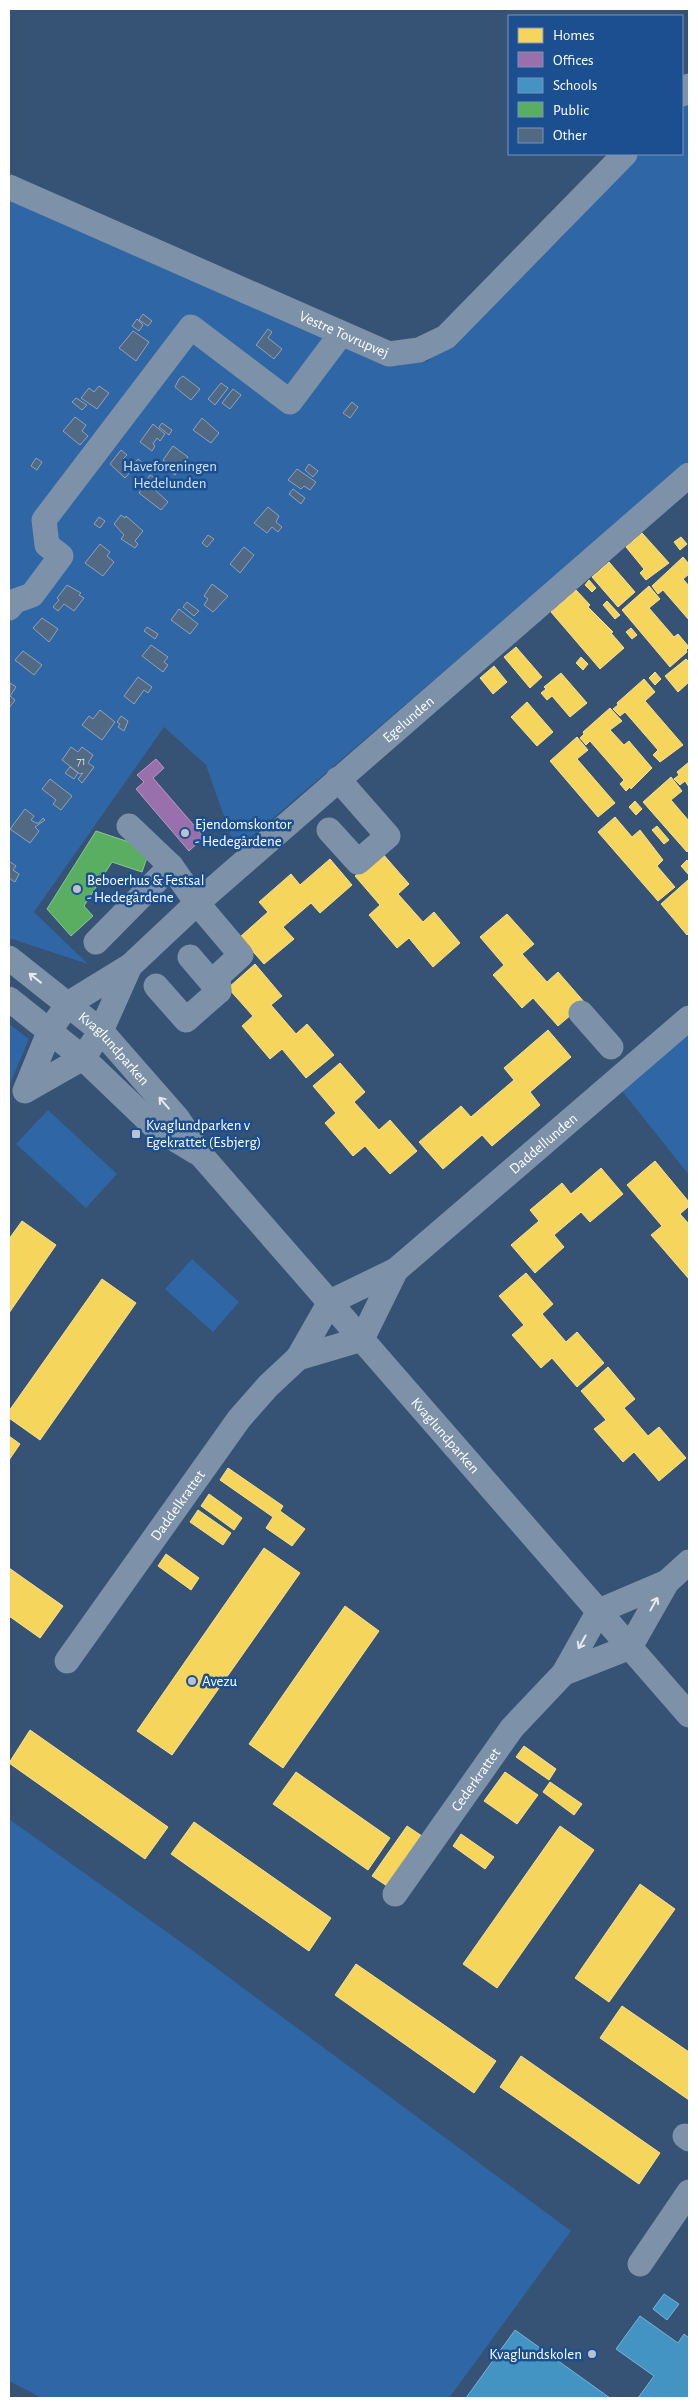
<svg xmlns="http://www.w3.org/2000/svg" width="698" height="2407" font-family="'Alegreya Sans',sans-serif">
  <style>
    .green { fill: #2f66a5 }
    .homes { fill: #f6d55c; stroke: #f9e28d }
    .offices { fill: #9970ab; stroke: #b89bc4 }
    .schools { fill: #4393c3; stroke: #7bb3d5 }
    .public { fill: #5aae61; stroke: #8cc690 }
    .building { fill: #526984; stroke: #92a2b6 }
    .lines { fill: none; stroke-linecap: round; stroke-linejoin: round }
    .minor { stroke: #7d92a8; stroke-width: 25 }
    .oneway { stroke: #e5e9ee }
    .poi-dot { fill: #b9c2ce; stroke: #1b4f8f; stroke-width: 2 }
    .labels { text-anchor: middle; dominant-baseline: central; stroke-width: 5; stroke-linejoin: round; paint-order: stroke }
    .number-label { font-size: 12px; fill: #d4dae0 }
    .street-label { font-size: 15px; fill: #fff; stroke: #1b4f8f }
    .park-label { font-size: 15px; fill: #cfe3fa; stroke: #1b4f8f }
    .poi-label { font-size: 15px; fill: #fff; stroke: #1b4f8f; text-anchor: start }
  </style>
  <rect width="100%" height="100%" fill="#365274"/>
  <g class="green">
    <polygon points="689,97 689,461 236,850 206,765 164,727 34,912 88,964 9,938 9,194 384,357 427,362 561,238 638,154 682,154 682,106"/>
    <polygon points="9,1024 29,1039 9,1086"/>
    <polygon points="689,1034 689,1175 622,1091"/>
    <polygon points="48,1110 117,1174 86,1208 16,1144"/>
    <polygon points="192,1259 239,1302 213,1332 165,1289"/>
    <polygon points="9,1819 192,1950 571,2231 449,2398 42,2398 9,2381"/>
  </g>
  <g class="homes">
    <polygon points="642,533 669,563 646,580 640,573 644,569 626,547"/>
    <polygon points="681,537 687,544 680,550 674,542"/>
    <polygon points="683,557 689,564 689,574 683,579 689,586 689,620 663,590 658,594 652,586"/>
    <polygon points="609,562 635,592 618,607 592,577"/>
    <polygon points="589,580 596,588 592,592 585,585"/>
    <polygon points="649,586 660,599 649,608 674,637 678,634 689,647 686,650 687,652 670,667 622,610"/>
    <polygon points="576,590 590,605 588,607 613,632 611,633 624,648 600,669 551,612"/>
    <polygon points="607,601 620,615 615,619 603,605"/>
    <polygon points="631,628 637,635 632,639 626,632"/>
    <polygon points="516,647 542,677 530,688 504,657"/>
    <polygon points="581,657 588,664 583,670 576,663"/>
    <polygon points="686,659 689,662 689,682 678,692 665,676"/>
    <polygon points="494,666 507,682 493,694 480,678"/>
    <polygon points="655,672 661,679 655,685 649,678"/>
    <polygon points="561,673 587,703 570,717 552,696 547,700 541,693 546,689 544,687"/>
    <polygon points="644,679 655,692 645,701 683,745 660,762 653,755 658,750 625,712 620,716 613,709 618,705 617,703"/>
    <polygon points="527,702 553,732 537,746 511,717"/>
    <polygon points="610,708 622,721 610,730 624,745 629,741 652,768 631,789 630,787 626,791 620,784 624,780 590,741 586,745 580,738 584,734 583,732"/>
    <polygon points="577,737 588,750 577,759 615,803 598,817 550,761"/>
    <polygon points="689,762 689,787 685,781 680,785 674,779 679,775 677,772"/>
    <polygon points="671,777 682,791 671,800 689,821 689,849 687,852 643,802"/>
    <polygon points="635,801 642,809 636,815 629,807"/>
    <polygon points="615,817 632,837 640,830 663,860 657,866 675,887 658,901 598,832"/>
    <polygon points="657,826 669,840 664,844 652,830"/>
    <polygon points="382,853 409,884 398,894 423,922 434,912 460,943 433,967 409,938 397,948 369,915 380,905 355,876"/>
    <polygon points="330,859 352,885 320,913 311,903 283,927 294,939 264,964 240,937 268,912 259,902 291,874 300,885"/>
    <polygon points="687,860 689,863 688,874 681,866"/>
    <polygon points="688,880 689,933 687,935 661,904"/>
    <polygon points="507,914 534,944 522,954 547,982 558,972 585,1003 558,1026 533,998 522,1008 493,975 504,965 480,937"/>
    <polygon points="255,964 282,996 271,1005 296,1034 307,1024 334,1055 306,1078 282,1049 270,1059 242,1026 253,1016 228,988"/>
    <polygon points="548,1030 571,1057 530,1092 540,1105 492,1146 482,1135 443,1169 419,1142 461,1106 471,1117 514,1080 504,1068"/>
    <polygon points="340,1063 365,1092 354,1102 379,1130 390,1120 417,1151 390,1174 365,1146 353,1156 325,1123 336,1113 313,1086"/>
    <polygon points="655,1161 689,1202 689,1206 680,1214 689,1224 689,1279 651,1235 662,1226 627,1185"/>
    <polygon points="601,1168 623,1194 590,1222 581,1212 554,1235 564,1247 535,1273 511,1245 539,1221 530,1210 562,1183 571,1194"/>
    <polygon points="22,1221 56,1245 9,1313 9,1239"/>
    <polygon points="526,1273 553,1304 542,1314 566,1342 577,1332 604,1363 577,1387 552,1358 541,1368 512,1335 524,1325 499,1296"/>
    <polygon points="102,1279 136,1303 40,1440 9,1418 9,1411"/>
    <polygon points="608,1367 635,1399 624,1408 648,1436 659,1427 686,1458 659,1481 634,1452 623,1462 594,1429 606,1420 581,1391"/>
    <polygon points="9,1436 20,1444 9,1460"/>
    <polygon points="228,1468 283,1506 280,1511 305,1529 292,1546 266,1528 273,1517 220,1480"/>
    <polygon points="209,1494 242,1518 234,1530 201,1506"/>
    <polygon points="198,1510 231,1533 223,1545 190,1522"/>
    <polygon points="264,1548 300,1573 172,1755 137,1731"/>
    <polygon points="166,1554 199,1578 191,1590 158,1566"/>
    <polygon points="9,1568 63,1606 40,1638 9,1616"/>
    <polygon points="345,1606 379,1631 283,1768 249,1744"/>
    <polygon points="30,1730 168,1827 145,1859 9,1763"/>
    <polygon points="524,1746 556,1769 549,1780 516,1757"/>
    <polygon points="296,1772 390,1838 368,1870 273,1804"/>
    <polygon points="505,1772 538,1795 517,1824 484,1801"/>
    <polygon points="550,1782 582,1804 574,1815 543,1792"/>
    <polygon points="194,1822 331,1918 309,1951 171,1854"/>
    <polygon points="407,1826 425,1838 390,1888 372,1876"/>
    <polygon points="560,1826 594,1850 497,1988 463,1964"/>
    <polygon points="461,1834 494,1857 485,1869 453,1846"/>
    <polygon points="640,1884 675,1909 609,2002 575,1978"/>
    <polygon points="356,1964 496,2061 474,2093 335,1995"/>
    <polygon points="622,2006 689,2052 689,2100 600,2038"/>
    <polygon points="521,2056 660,2153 639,2184 500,2087"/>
  </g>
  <polygon class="offices" points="156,759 164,768 153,778 204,837 189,851 136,789 144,782 137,775"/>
  <g class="schools">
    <polygon points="664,2294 679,2304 667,2320 653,2309"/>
    <polygon points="640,2316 678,2343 684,2334 689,2338 689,2398 638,2398 654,2376 616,2349"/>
    <polygon points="515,2330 610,2398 466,2398"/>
  </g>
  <polygon class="public" points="96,831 150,849 142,872 112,862 84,906 93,916 71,936 47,909"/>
  <g class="building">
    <polygon points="143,314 152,321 148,326 139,320"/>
    <polygon points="137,319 143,325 139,331 132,326"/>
    <polygon points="268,329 272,332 268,338 282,349 274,359 256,345"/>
    <polygon points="133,331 149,342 136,361 119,348"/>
    <polygon points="183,376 200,389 191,400 175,387 179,379"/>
    <polygon points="221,383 228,388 215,405 208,399"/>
    <polygon points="99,386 109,393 97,409 81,398 89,388 94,392"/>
    <polygon points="233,389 241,395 230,409 222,403"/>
    <polygon points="76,398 87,405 82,410 72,402"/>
    <polygon points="352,402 358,407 350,418 343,413"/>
    <polygon points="75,417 86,425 82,431 88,436 80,445 63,431"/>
    <polygon points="202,418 219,433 211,443 193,430"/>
    <polygon points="162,423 172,430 169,435 159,427"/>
    <polygon points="153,424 165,434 160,441 157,438 153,444 155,446 152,451 140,442"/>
    <polygon points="173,446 188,457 175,475 166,468 169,464 163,460"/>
    <polygon points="121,450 127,455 123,459 134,468 125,478 110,464"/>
    <polygon points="36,458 42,462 37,470 31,466"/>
    <polygon points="138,459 147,466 142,472 133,465"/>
    <polygon points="309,464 318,471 313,477 305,470"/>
    <polygon points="297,469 316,482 310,490 304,486 301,489 288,480"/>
    <polygon points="150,475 156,479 151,486 168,502 161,510 139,493"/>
    <polygon points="293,489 305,498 301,504 289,494"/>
    <polygon points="268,507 279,516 276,522 282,527 278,532 272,527 267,533 254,523"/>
    <polygon points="121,515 125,518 126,516 143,531 135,541 138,544 135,548 121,539 124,535 114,524"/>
    <polygon points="99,517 105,521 100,528 94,524"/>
    <polygon points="208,535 214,539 207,547 202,543"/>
    <polygon points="100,544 110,552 107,556 114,562 103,576 85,563"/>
    <polygon points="244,547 254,555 240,573 230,564"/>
    <polygon points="212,584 228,596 213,612 204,605 208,599 204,596"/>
    <polygon points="67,585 81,593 79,595 84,598 74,611 64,604 58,611 53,607 59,600 57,598"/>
    <polygon points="187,602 199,611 194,616 183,607"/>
    <polygon points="179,609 198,624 190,634 171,620"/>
    <polygon points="42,618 58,629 49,642 33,628"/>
    <polygon points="147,627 158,634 155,639 144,631"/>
    <polygon points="151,645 168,657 164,662 168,665 163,672 142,656"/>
    <polygon points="23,651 42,665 34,675 15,660"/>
    <polygon points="138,677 152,687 148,693 144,690 134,704 124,696"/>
    <polygon points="10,683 16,687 10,696 15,700 9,708"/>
    <polygon points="100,710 115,722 102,740 82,725 89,716 93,719"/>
    <polygon points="121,716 128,721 124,731 118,727 120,724 117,722"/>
    <polygon points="71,747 78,752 82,747 93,755 88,763 94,767 82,783 78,779 83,773 80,774 62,760"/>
    <polygon points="70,767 78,773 74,779 65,773"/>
    <polygon points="50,779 72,796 61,810 53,804 56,800 42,789"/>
    <polygon points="25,809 34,816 31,820 36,823 39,823 43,818 45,820 35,827 39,831 30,843 10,829"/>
    <polygon points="9,861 16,866 13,870 19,874 15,882 9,878"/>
  </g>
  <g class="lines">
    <g class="minor">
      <polyline points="682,94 689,86"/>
      <path id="s1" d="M 9,187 L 389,354 L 419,350 L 446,337 L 625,154"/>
      <polyline points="9,608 15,601 32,595 61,556 47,545 44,520 191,327 290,402 341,334"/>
      <polyline points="129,826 171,866 197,903 241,955 218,976 219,991 186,1020 156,986"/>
      <polyline points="329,830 358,862 388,836 338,779"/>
      <polyline points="96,942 171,866"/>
      <polyline points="190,957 219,991"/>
      <path id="s2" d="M 9,958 L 101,1031 L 178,1119 L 202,1156 L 689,1715"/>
      <path id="s3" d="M 130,966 L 197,903 L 689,475"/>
      <polygon points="130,966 101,1031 83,1058 25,1091 50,1030 68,1004"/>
      <polyline points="9,999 83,1058 155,1127 196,1152"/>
      <polyline points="581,1013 611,1047"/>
      <path id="s4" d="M 396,1270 L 689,1018"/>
      <polygon points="396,1270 362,1339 298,1358 330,1302"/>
      <polyline points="667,1582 689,1562"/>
      <path id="s5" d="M 67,1661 L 239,1419 L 268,1386 L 298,1358"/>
      <path id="s6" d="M 395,1894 L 512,1728 L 564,1673 L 599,1611 L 667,1582 L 630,1647 L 564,1673"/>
      <polyline points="685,2136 689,2139"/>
      <polyline points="640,2264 689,2192"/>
    </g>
  </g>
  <defs><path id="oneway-shaft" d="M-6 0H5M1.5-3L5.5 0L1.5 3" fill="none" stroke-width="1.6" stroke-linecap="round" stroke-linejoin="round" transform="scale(1.25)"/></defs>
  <g class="oneway">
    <use href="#oneway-shaft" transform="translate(35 978) rotate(-142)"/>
    <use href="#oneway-shaft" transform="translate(164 1103) rotate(-131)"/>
    <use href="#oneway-shaft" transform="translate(654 1604) rotate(-61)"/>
    <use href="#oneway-shaft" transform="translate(582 1642) rotate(119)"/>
  </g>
  <g class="poi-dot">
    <circle cx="185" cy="833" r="5"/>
    <circle cx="77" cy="889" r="5"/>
    <rect x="131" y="1129" width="10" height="10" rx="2.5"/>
    <circle cx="192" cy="1681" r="5"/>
    <circle cx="592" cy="2354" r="5"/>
  </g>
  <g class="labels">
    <g class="number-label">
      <text x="81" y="761">71</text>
    </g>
    <g class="street-label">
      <text stroke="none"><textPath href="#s1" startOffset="366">Vestre Tovrupvej</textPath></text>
      <text stroke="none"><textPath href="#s3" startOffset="372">Egelunden</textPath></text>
      <text stroke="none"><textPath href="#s2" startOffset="139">Kvaglundparken</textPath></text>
      <text stroke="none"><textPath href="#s4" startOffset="194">Daddellunden</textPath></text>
      <text stroke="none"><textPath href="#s2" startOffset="649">Kvaglundparken</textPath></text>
      <text stroke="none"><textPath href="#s5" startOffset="191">Daddelkrattet</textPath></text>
      <text stroke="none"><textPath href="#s6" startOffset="140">Cederkrattet</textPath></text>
    </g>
    <g class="park-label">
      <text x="170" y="466">Haveforeningen<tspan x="170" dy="17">Hedelunden</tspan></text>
    </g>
    <g class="poi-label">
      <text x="195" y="824">Ejendomskontor<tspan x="195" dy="17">- Hedegårdene</tspan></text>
      <text x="87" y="880">Beboerhus &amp; Festsal<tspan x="87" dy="17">- Hedegårdene</tspan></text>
      <text x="146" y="1125">Kvaglundparken v<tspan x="146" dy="17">Egekrattet (Esbjerg)</tspan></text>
      <text x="202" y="1681">Avezu</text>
      <text x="582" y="2354" text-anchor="end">Kvaglundskolen</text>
    </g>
  </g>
  <rect width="698" height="2407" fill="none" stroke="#ffffff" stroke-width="20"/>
  <rect x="508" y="15" width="175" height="140" fill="#1b4f8f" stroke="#7695bc"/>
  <rect x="518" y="28" width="25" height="15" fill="#f6d55c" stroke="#7695bc"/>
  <text x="553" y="40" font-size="15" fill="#ffffff">Homes</text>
  <rect x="518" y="52" width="25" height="15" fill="#9970ab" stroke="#7695bc"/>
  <text x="553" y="65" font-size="15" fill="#ffffff">Offices</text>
  <rect x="518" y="78" width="25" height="15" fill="#4393c3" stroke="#7695bc"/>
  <text x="553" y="90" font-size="15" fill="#ffffff">Schools</text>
  <rect x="518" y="102" width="25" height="15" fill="#5aae61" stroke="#7695bc"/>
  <text x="553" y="115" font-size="15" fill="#ffffff">Public</text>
  <rect x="518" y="128" width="25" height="15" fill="#526984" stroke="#7695bc"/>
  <text x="553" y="140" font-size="15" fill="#ffffff">Other</text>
</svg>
